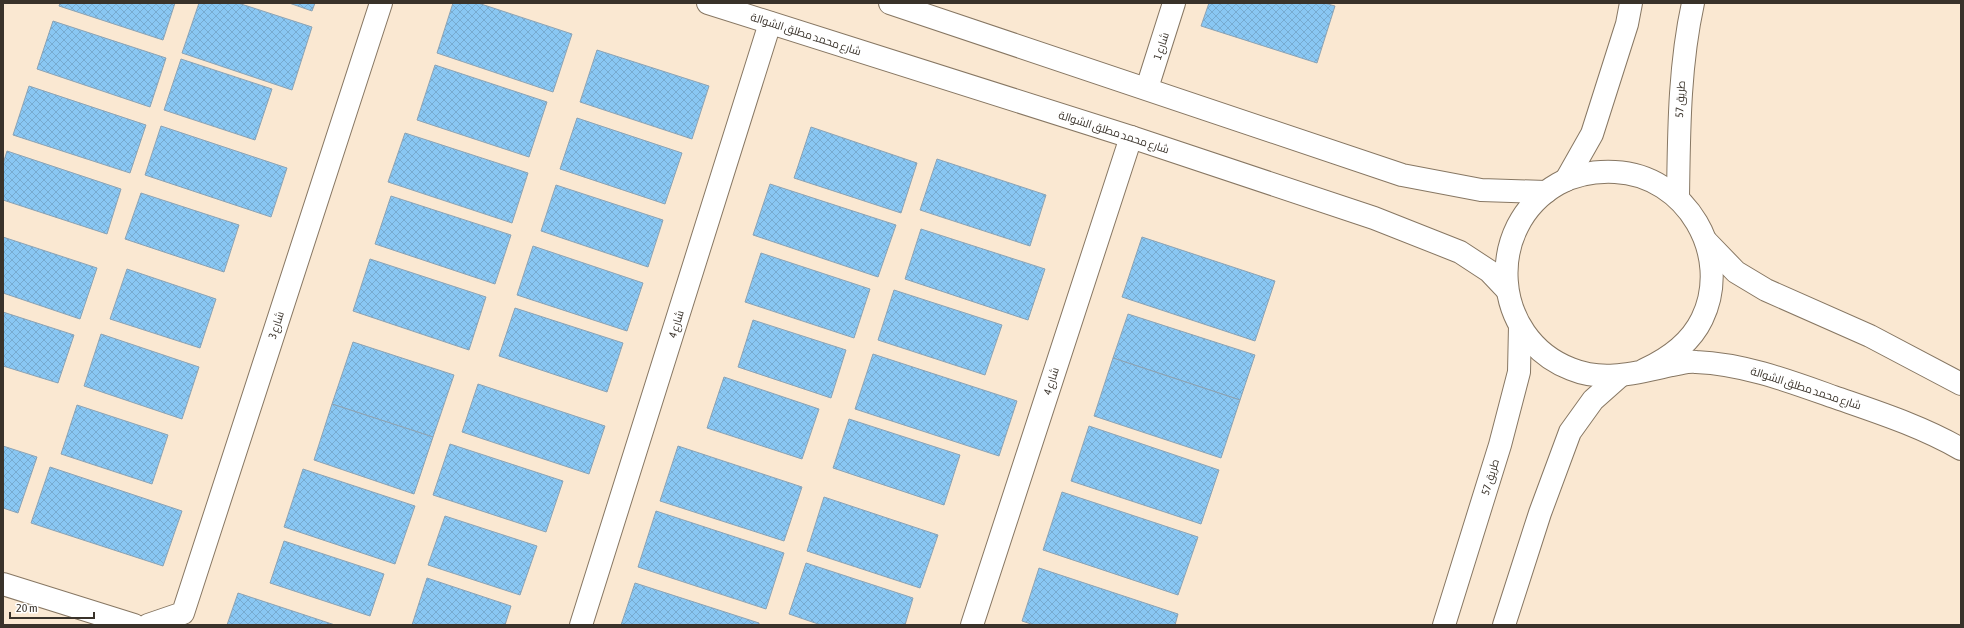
<svg xmlns="http://www.w3.org/2000/svg" width="1964" height="628" font-family="'Asap Condensed',Cairo,sans-serif">
  <style>
    .building { fill: url(#building-cross-hatch); stroke: #8ca3b4 }
    .lines { fill: none; stroke-linecap: round; stroke-linejoin: round }
    .minor-casing { stroke: #877763; stroke-width: 24 }
    .tertiary-casing { stroke: #877763; stroke-width: 24 }
    .minor { stroke: #fff; stroke-width: 22 }
    .tertiary { stroke: #fff; stroke-width: 22 }
    .labels { text-anchor: middle; dominant-baseline: central; stroke-width: 3.5; stroke-linejoin: round; paint-order: stroke }
    .street-label { font-size: 11px; fill: #39322a; stroke: #fff }
  </style>
  <defs>
    <pattern id="building-cross-hatch" width="8" height="8" patternUnits="userSpaceOnUse"><rect width="8" height="8" fill="#89c7f3"/><path d="M0 0l8 8M0 8l8-8" fill="none" stroke="#77abd0"/></pattern>
  </defs>
  <rect width="100%" height="100%" fill="#fae8d2"/>
  <g class="building">
    <polygon points="60,3 175,3 163,40 59,6"/>
    <polygon points="199,3 238,3 312,27 292,90 182,53"/>
    <polygon points="289,3 315,3 312,11"/>
    <polygon points="453,3 478,3 572,34 553,92 437,53"/>
    <polygon points="1209,3 1324,3 1335,6 1317,63 1201,26"/>
    <polygon points="53,21 166,58 150,107 37,69"/>
    <polygon points="597,50 709,86 692,139 580,102"/>
    <polygon points="181,59 272,89 255,140 164,110"/>
    <polygon points="435,65 547,102 529,157 417,120"/>
    <polygon points="29,86 146,125 130,173 13,135"/>
    <polygon points="577,118 682,153 665,204 560,169"/>
    <polygon points="161,126 287,168 271,217 145,175"/>
    <polygon points="811,127 917,163 901,213 794,178"/>
    <polygon points="405,133 528,173 512,223 388,182"/>
    <polygon points="7,151 121,189 107,234 3,200 3,164"/>
    <polygon points="937,159 1046,195 1030,246 920,210"/>
    <polygon points="770,184 896,225 878,277 753,235"/>
    <polygon points="556,185 663,220 648,267 541,231"/>
    <polygon points="141,193 239,225 224,272 125,239"/>
    <polygon points="391,196 511,235 495,284 375,244"/>
    <polygon points="921,229 1045,269 1028,320 905,279"/>
    <polygon points="3,237 97,268 80,319 3,293"/>
    <polygon points="1142,237 1275,281 1255,341 1122,297"/>
    <polygon points="533,246 643,283 627,331 517,295"/>
    <polygon points="761,253 870,289 854,338 745,302"/>
    <polygon points="370,259 486,297 469,350 353,311"/>
    <polygon points="127,269 216,299 200,348 110,319"/>
    <polygon points="894,290 1002,325 985,375 878,340"/>
    <polygon points="515,308 623,343 607,392 499,356"/>
    <polygon points="3,312 74,335 58,383 3,366"/>
    <polygon points="1128,314 1255,355 1240,400 1113,358"/>
    <polygon points="753,320 846,350 831,398 738,367"/>
    <polygon points="101,334 199,367 182,419 84,386"/>
    <polygon points="353,342 454,375 433,437 332,404"/>
    <polygon points="873,354 1017,401 999,456 855,409"/>
    <polygon points="1113,358 1240,400 1221,458 1094,416"/>
    <polygon points="724,377 819,409 802,459 707,428"/>
    <polygon points="478,384 605,426 589,474 462,432"/>
    <polygon points="332,404 433,437 414,494 314,460"/>
    <polygon points="77,405 168,435 152,484 61,454"/>
    <polygon points="849,419 960,455 944,505 833,468"/>
    <polygon points="1089,426 1219,470 1201,524 1071,481"/>
    <polygon points="450,444 563,481 546,532 433,495"/>
    <polygon points="3,446 37,457 18,513 3,508"/>
    <polygon points="678,446 802,487 784,541 660,501"/>
    <polygon points="50,467 182,511 163,566 31,523"/>
    <polygon points="303,469 415,506 395,564 284,527"/>
    <polygon points="1062,492 1198,537 1178,595 1043,550"/>
    <polygon points="824,497 938,535 920,588 807,551"/>
    <polygon points="656,511 784,553 766,609 638,567"/>
    <polygon points="445,516 537,546 520,595 428,565"/>
    <polygon points="284,541 384,574 370,616 270,583"/>
    <polygon points="806,563 913,598 905,625 821,625 789,614"/>
    <polygon points="1039,568 1178,614 1175,625 1034,625 1022,621"/>
    <polygon points="427,578 511,606 505,625 412,625"/>
    <polygon points="635,583 759,623 759,625 621,625"/>
    <polygon points="238,593 335,625 227,625"/>
  </g>
  <g class="lines">
    <g class="minor-casing">
      <g id="minor">
        <polyline points="1147,88 1174,3"/>
        <polyline points="3,584 134,625"/>
        <polyline points="148,625 183,613 381,3"/>
        <polyline points="581,625 770,23"/>
        <polyline points="972,625 1131,137"/>
      </g>
    </g>
    <g class="tertiary-casing">
      <g id="tertiary">
        <polyline points="708,3 1131,137 1374,218 1460,252 1489,271 1507,290"/>
        <polyline points="890,3 1402,175 1481,190 1546,192"/>
        <polyline points="1566,180 1592,134 1627,24 1631,3"/>
        <path d="M 1678,197 C 1679,132 1679,67 1693,3"/>
        <polyline points="1707,242 1736,272 1766,290 1870,336 1961,384"/>
        <path d="M 1644,370 C 1668,359 1690,344 1702,319 C 1733,255 1686,175 1615,172 C 1595,171 1576,174 1558,184 C 1484,226 1491,338 1571,369 C 1605,383 1638,372 1672,365 C 1680,364 1688,361 1696,362 C 1744,364 1789,381 1834,397 C 1877,412 1921,426 1961,449"/>
        <polyline points="1444,625 1500,445 1519,372 1520,326"/>
        <polyline points="1504,625 1540,513 1570,432 1593,400 1620,376"/>
      </g>
    </g>
    <use href="#minor" class="minor"/>
    <use href="#tertiary" class="tertiary"/>
  </g>
  <g class="labels">
    <g class="street-label">
      <text transform="translate(806 34) rotate(18)">شارع محمد مطلق الشوالة</text>
      <text transform="translate(1161 46) rotate(-72)">شارع 1</text>
      <text transform="translate(1680 99) rotate(-87)">طريق 57</text>
      <text transform="translate(1114 132) rotate(18)">شارع محمد مطلق الشوالة</text>
      <text transform="translate(676 324) rotate(-73)">شارع 4</text>
      <text transform="translate(276 325) rotate(-72)">شارع 3</text>
      <text transform="translate(1051 381) rotate(-72)">شارع 4</text>
      <text transform="translate(1806 388) rotate(18)">شارع محمد مطلق الشوالة</text>
      <text transform="translate(1490 477) rotate(-73)">طريق 57</text>
    </g>
  </g>
  <rect width="1964" height="628" fill="none" stroke="#39322a" stroke-width="8"/>
  <path d="M10 612v6h84v-6" fill="none" stroke="#39322a" stroke-width="2"/>
  <text x="16" y="612" font-size="12" fill="#39322a" stroke="#ffffff" stroke-width="3" paint-order="stroke">20 m</text>
</svg>
